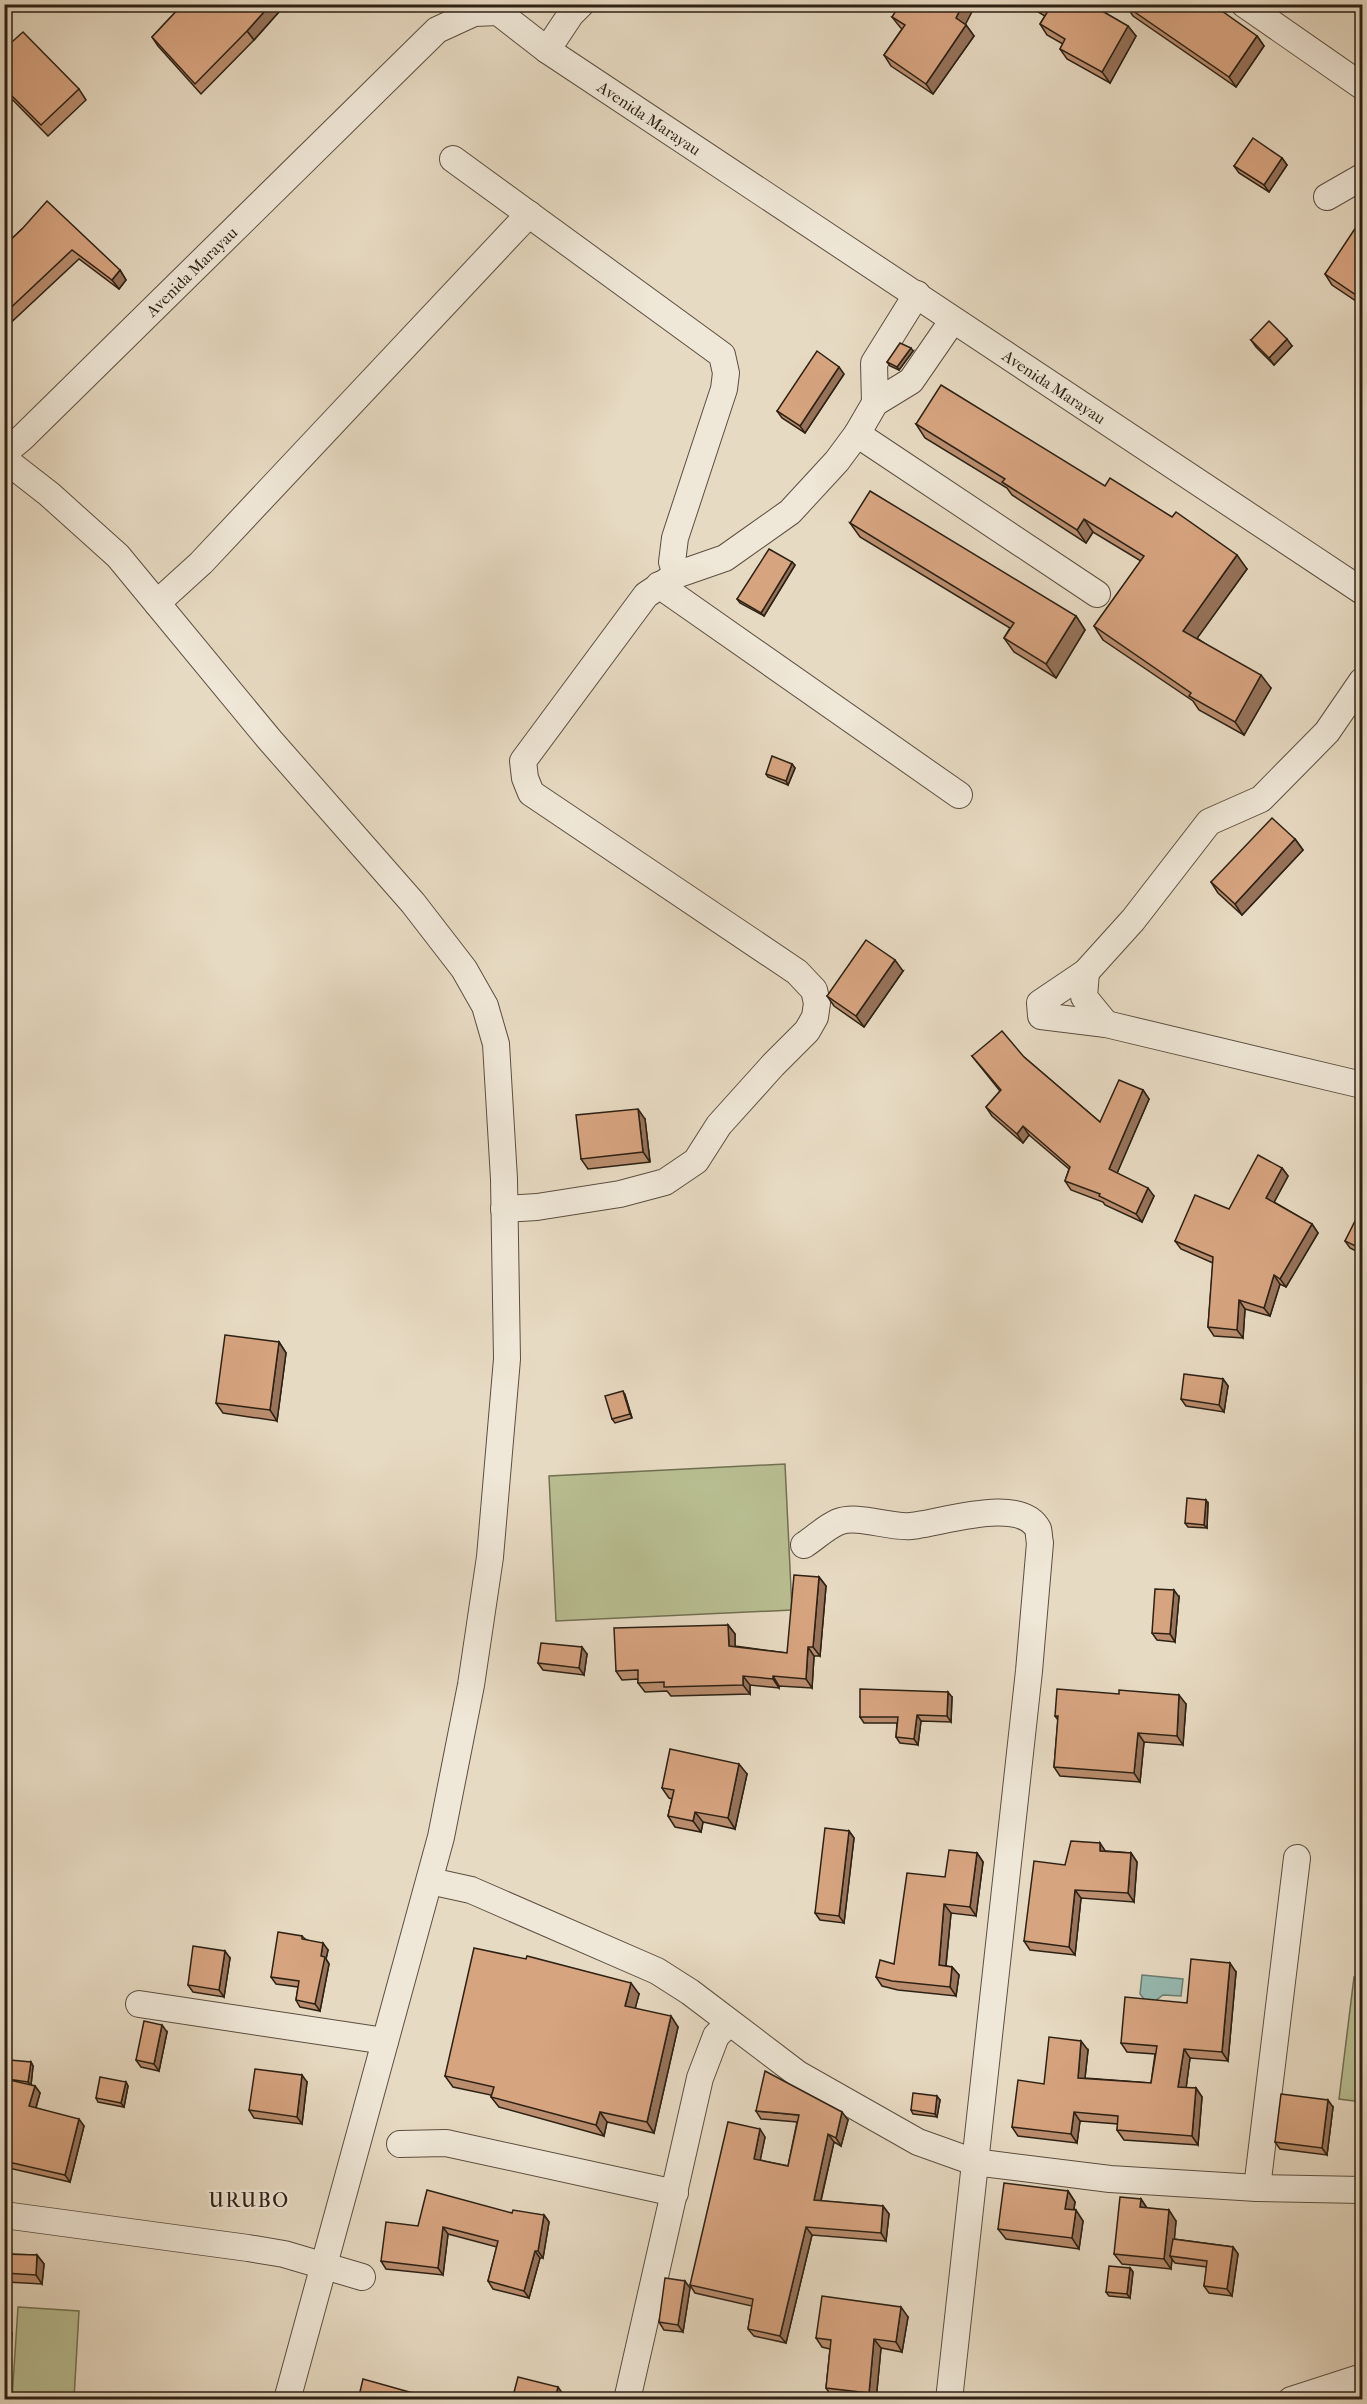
<svg xmlns="http://www.w3.org/2000/svg" width="1367" height="2404" font-family="'IM FELL French Canon',serif">
  <style>
    .green { fill: #b8be91; stroke: #727052; stroke-width: 1.5 }
    .water { fill: #97bbb3; stroke: #6d7d73; stroke-width: 1.5 }
    .lines { fill: none; stroke-linecap: round; stroke-linejoin: round }
    .minor-casing { stroke: #5c4f40; stroke-width: 28 }
    .minor { stroke: #efe7d7; stroke-width: 26 }
    .wall { fill: #b98d6e; stroke: #2d2114; stroke-width: 1.5 }
    .shaded-wall { fill: #96735a; stroke: #2d2114; stroke-width: 1.5 }
    .building { fill: #d7a480; stroke: #2d2114; stroke-width: 1.5 }
    .labels { text-anchor: middle; dominant-baseline: central; stroke-width: 4.5; stroke-linejoin: round; paint-order: stroke }
    .street-label { font-size: 16px; fill: #2d2114; stroke: #efe7d7 }
    .quarter-label { font-size: 20px; letter-spacing: 1.5px; fill: #2d2114; stroke: #efe7d7 }
  </style>
  <rect width="100%" height="100%" fill="#e7dac2"/>
  <filter id="stains"><feTurbulence type="fractalNoise" baseFrequency=".00333" numOctaves="4"/><feColorMatrix values="0 0 0 0 .2 0 0 0 0 .09 0 0 0 0 .02 0 0 0 .5 -.17"/></filter>
  <radialGradient id="worn" r=".72"><stop offset=".6" stop-color="#630" stop-opacity="0"/><stop offset="1" stop-color="#630" stop-opacity=".3"/></radialGradient>
  <g class="green">
    <polygon points="785,1464 792,1610 556,1621 549,1476"/>
    <polygon points="1354,1977 1362,1978 1362,2102 1339,2099"/>
    <polygon points="18,2307 79,2311 74,2399 12,2399"/>
  </g>
  <polygon class="water" points="1142,1975 1183,1979 1181,1996 1163,1995 1155,2001 1145,2000 1140,1994"/>
  <g class="lines">
    <g class="minor-casing">
      <g id="minor">
        <polyline points="1244,4 1362,86"/>
        <polyline points="547,50 571,14 581,4"/>
        <polyline points="453,159 722,355 726,373 724,389 675,538 672,562 676,575"/>
        <polyline points="1327,197 1362,177"/>
        <polyline points="875,403 874,363 917,294"/>
        <polyline points="857,434 1097,594"/>
        <path id="s1" d="M 4,453 L 22,438 L 437,30 L 474,13 L 498,12 L 547,50 L 1362,591"/>
        <polyline points="4,459 49,494 118,556 269,739 413,903 464,969 485,1006 496,1044 504,1179 507,1359 490,1557 471,1685 441,1837 287,2400"/>
        <polyline points="659,585 959,795"/>
        <polyline points="157,603 201,563 529,214"/>
        <polyline points="1362,681 1327,732 1261,799 1209,822 1133,920 1086,972 1040,1003 1041,1016 1106,1024 1362,1085"/>
        <polyline points="1086,972 1084,997 1106,1024"/>
        <polyline points="504,1209 537,1207 620,1194 665,1182 696,1161 719,1125 773,1065 807,1031 815,1017 817,1003 814,990 797,972 531,793 525,778 523,761 646,595 676,575 725,558 790,512 837,461 857,434 875,403 911,381 953,320"/>
        <path d="M 804,1545 C 815,1538 826,1527 838,1522 C 858,1514 888,1528 911,1526 C 939,1524 1020,1495 1038,1529 C 1039,1532 1039,1539 1040,1543 L 1029,1671 L 949,2400"/>
        <polyline points="430,1881 471,1890 657,1971 690,1992 798,2074 918,2142 974,2162 1110,2179 1257,2188 1362,2190"/>
        <polyline points="139,2004 385,2041"/>
        <polyline points="400,2144 446,2143 675,2193"/>
        <polyline points="1257,2188 1297,1858"/>
        <polyline points="4,2215 248,2248 284,2254 362,2277"/>
        <polyline points="627,2400 700,2078 716,2036 729,2023"/>
        <polyline points="1291,2400 1362,2377"/>
      </g>
    </g>
    <use href="#minor" class="minor"/>
  </g>
  <g class="wall">
    <polygon points="183,4 286,4 254,40 201,94 158,46 152,37"/>
    <polygon points="1028,4 1090,4 1128,26 1136,36 1110,83 1067,59 1060,49 1063,44 1047,35 1040,24 1045,16 1030,7"/>
    <polygon points="1126,6 1257,36 1264,46 1236,87 1133,16"/>
    <polygon points="892,17 966,25 974,36 933,94 891,66 884,55 902,29 900,27"/>
    <polygon points="4,49 79,89 86,100 48,136 4,91"/>
    <polygon points="1282,158 1287,165 1269,192 1239,173 1234,166"/>
    <polygon points="1362,226 1362,305 1332,285 1325,274"/>
    <polygon points="22,229 120,270 126,280 119,289 79,259 4,329 4,246"/>
    <polygon points="1251,340 1292,346 1274,365 1256,347"/>
    <polygon points="913,351 899,370 890,366 887,362"/>
    <polygon points="844,374 805,433 782,418 777,411"/>
    <polygon points="916,424 1105,486 1247,569 1197,638 1271,688 1244,735 1199,710 1193,701 1103,640 1094,626 1141,561 1093,532 1086,543 1012,495 1007,488 925,438"/>
    <polygon points="850,523 1076,616 1085,630 1056,678 1014,652 1004,638 1010,628 860,537"/>
    <polygon points="792,562 795,565 764,616 740,603 737,599"/>
    <polygon points="792,764 795,768 788,785 768,777 766,774"/>
    <polygon points="1295,839 1303,850 1242,915 1218,893 1211,882"/>
    <polygon points="903,971 864,1027 834,1006 827,996"/>
    <polygon points="972,1056 1024,1057 1100,1122 1143,1090 1149,1099 1117,1173 1154,1196 1142,1222 1105,1205 1103,1202 1071,1190 1065,1181 1069,1169 1029,1135 1023,1143 992,1116 986,1107 1000,1091"/>
    <polygon points="645,1119 650,1162 588,1169 581,1159"/>
    <polygon points="1282,1168 1288,1176 1274,1202 1312,1224 1318,1233 1286,1287 1280,1284 1270,1316 1245,1309 1243,1338 1214,1336 1208,1327 1213,1263 1181,1249 1175,1241 1229,1209"/>
    <polygon points="1362,1224 1362,1269 1361,1268 1356,1261 1360,1253 1350,1248 1345,1241"/>
    <polygon points="279,1342 286,1353 277,1421 223,1413 216,1403"/>
    <polygon points="1223,1379 1228,1386 1224,1412 1186,1406 1181,1399"/>
    <polygon points="625,1395 632,1418 615,1423 612,1419"/>
    <polygon points="1208,1503 1207,1528 1188,1527 1185,1523"/>
    <polygon points="819,1577 826,1586 820,1656 814,1656 812,1688 779,1686 779,1688 750,1685 750,1694 671,1696 667,1691 645,1692 638,1683 638,1679 622,1680 616,1671 728,1625 735,1634 735,1646 787,1653"/>
    <polygon points="1179,1597 1175,1642 1157,1640 1152,1633"/>
    <polygon points="587,1654 584,1675 543,1670 538,1663"/>
    <polygon points="952,1697 951,1722 921,1721 918,1745 900,1743 896,1737 897,1723 864,1723 860,1717"/>
    <polygon points="1186,1704 1183,1745 1144,1742 1140,1782 1060,1776 1054,1767 1058,1720 1055,1716"/>
    <polygon points="747,1774 735,1829 703,1822 701,1832 675,1827 668,1816 672,1799 669,1798 662,1788"/>
    <polygon points="849,1831 854,1838 844,1923 820,1920 815,1913"/>
    <polygon points="1106,1851 1131,1853 1137,1862 1134,1902 1081,1898 1075,1955 1030,1950 1024,1941 1065,1865"/>
    <polygon points="977,1853 983,1862 976,1916 951,1913 946,1966 952,1967 959,1975 956,1996 898,1990 882,1986 876,1977 894,1964 945,1877"/>
    <polygon points="302,1936 305,1939 328,1950 326,1959 329,1964 320,2011 300,2007 296,2000 298,1987 276,1984 271,1977"/>
    <polygon points="230,1958 224,1997 193,1992 188,1985"/>
    <polygon points="1236,1972 1228,2061 1190,2058 1186,2088 1196,2088 1202,2097 1198,2145 1124,2140 1117,2130 1118,2124 1080,2121 1077,2143 1018,2136 1012,2127 1044,2084 1088,2050 1085,2078 1151,2083 1155,2054 1127,2052 1121,2043"/>
    <polygon points="639,1994 635,2008 678,2027 654,2133 607,2122 604,2136 499,2107 491,2097 491,2095 453,2087 445,2076"/>
    <polygon points="167,2032 159,2071 141,2067 136,2060"/>
    <polygon points="31,2062 33,2066 31,2085 35,2086 40,2093 36,2108 84,2126 70,2182 4,2167 4,2102 10,2083 7,2079"/>
    <polygon points="126,2082 128,2086 124,2107 98,2102 96,2098"/>
    <polygon points="307,2082 302,2124 254,2118 249,2110"/>
    <polygon points="940,2100 937,2117 913,2114 911,2110"/>
    <polygon points="1333,2107 1327,2155 1280,2149 1275,2142"/>
    <polygon points="756,2111 848,2120 841,2146 834,2142 821,2201 883,2206 889,2214 886,2241 812,2235 786,2343 754,2336 748,2329 752,2306 695,2293 690,2285 765,2137 760,2160 788,2166 797,2122 761,2119"/>
    <polygon points="1068,2191 1075,2202 1074,2210 1083,2221 1079,2249 1006,2239 998,2229"/>
    <polygon points="1141,2199 1147,2208 1176,2221 1174,2239 1233,2247 1238,2254 1232,2296 1209,2293 1204,2286 1207,2267 1175,2263 1172,2259 1171,2269 1122,2264 1114,2254"/>
    <polygon points="512,2213 544,2215 549,2222 543,2258 540,2258 529,2298 493,2289 488,2281 497,2247 448,2234 443,2275 386,2269 381,2261 418,2226"/>
    <polygon points="4,2254 37,2255 44,2264 42,2284 7,2282 5,2324 12,2333 7,2400 4,2400"/>
    <polygon points="1130,2268 1133,2272 1130,2298 1109,2296 1106,2292"/>
    <polygon points="690,2288 683,2332 664,2330 659,2322"/>
    <polygon points="908,2317 902,2352 881,2348 876,2400 851,2400 832,2397 826,2388 830,2349 822,2347 816,2338"/>
  </g>
  <g class="shaded-wall">
    <polygon points="271,4 286,4 254,40 247,31"/>
    <polygon points="963,4 976,4 963,29 956,18"/>
    <polygon points="966,25 974,36 933,94 926,84"/>
    <polygon points="1128,26 1136,36 1110,83 1102,72"/>
    <polygon points="1257,36 1264,46 1236,87 1229,77"/>
    <polygon points="1282,158 1287,165 1269,192 1264,185"/>
    <polygon points="120,270 126,280 119,289 112,280"/>
    <polygon points="1287,339 1292,346 1274,365 1269,358"/>
    <polygon points="911,348 913,351 899,370 897,367"/>
    <polygon points="839,367 844,374 805,433 800,426"/>
    <polygon points="1084,519 1093,532 1086,543 1077,530"/>
    <polygon points="1237,555 1247,569 1193,644 1183,631"/>
    <polygon points="792,562 795,565 764,616 761,613"/>
    <polygon points="1076,616 1085,630 1056,678 1046,664"/>
    <polygon points="1261,675 1271,688 1244,735 1235,722"/>
    <polygon points="792,764 795,768 788,785 786,781"/>
    <polygon points="1295,839 1303,850 1242,915 1235,904"/>
    <polygon points="895,960 903,971 864,1027 856,1016"/>
    <polygon points="1143,1090 1149,1099 1115,1178 1109,1169"/>
    <polygon points="638,1109 645,1119 650,1162 643,1152"/>
    <polygon points="1023,1126 1029,1135 1023,1143 1017,1134"/>
    <polygon points="1282,1168 1288,1176 1272,1206 1266,1198"/>
    <polygon points="1148,1188 1154,1196 1142,1222 1136,1214"/>
    <polygon points="1312,1224 1318,1233 1286,1287 1280,1279"/>
    <polygon points="1274,1275 1280,1284 1270,1316 1264,1308"/>
    <polygon points="1239,1300 1245,1309 1243,1338 1237,1330"/>
    <polygon points="279,1342 286,1353 277,1421 270,1410"/>
    <polygon points="1223,1379 1228,1386 1224,1412 1219,1405"/>
    <polygon points="623,1391 625,1395 632,1418 630,1414"/>
    <polygon points="1206,1500 1208,1503 1207,1528 1204,1525"/>
    <polygon points="819,1577 826,1586 820,1656 813,1647"/>
    <polygon points="1174,1590 1179,1597 1175,1642 1170,1634"/>
    <polygon points="728,1625 735,1634 735,1655 729,1646"/>
    <polygon points="582,1647 587,1654 584,1675 579,1668"/>
    <polygon points="808,1647 814,1656 812,1688 806,1679"/>
    <polygon points="743,1676 750,1685 750,1694 743,1685"/>
    <polygon points="773,1676 779,1686 779,1688 773,1679"/>
    <polygon points="948,1692 952,1697 951,1722 947,1716"/>
    <polygon points="1179,1695 1186,1704 1183,1745 1177,1736"/>
    <polygon points="917,1715 921,1721 918,1745 914,1739"/>
    <polygon points="1138,1733 1144,1742 1140,1782 1134,1773"/>
    <polygon points="739,1764 747,1774 735,1829 728,1818"/>
    <polygon points="695,1812 703,1822 701,1832 693,1821"/>
    <polygon points="849,1831 854,1838 844,1923 839,1916"/>
    <polygon points="1100,1843 1106,1852 1100,1851"/>
    <polygon points="977,1853 983,1862 976,1916 970,1907"/>
    <polygon points="1131,1853 1137,1862 1134,1902 1128,1893"/>
    <polygon points="1075,1890 1081,1898 1075,1955 1069,1947"/>
    <polygon points="944,1904 951,1913 945,1974 939,1965"/>
    <polygon points="323,1943 328,1950 326,1959 329,1964 320,2011 315,2004 321,1956"/>
    <polygon points="225,1951 230,1958 224,1997 219,1990"/>
    <polygon points="1230,1963 1236,1972 1228,2061 1222,2052"/>
    <polygon points="952,1967 959,1975 956,1996 950,1987"/>
    <polygon points="631,1983 639,1994 633,2017 625,2006"/>
    <polygon points="671,2016 678,2027 654,2133 647,2122"/>
    <polygon points="162,2025 167,2032 159,2071 154,2064"/>
    <polygon points="1081,2041 1088,2050 1084,2087 1078,2078"/>
    <polygon points="1184,2049 1190,2058 1185,2096 1178,2087"/>
    <polygon points="31,2062 33,2066 31,2085 28,2082"/>
    <polygon points="302,2075 307,2082 302,2124 297,2117"/>
    <polygon points="126,2082 128,2086 124,2107 121,2103"/>
    <polygon points="35,2086 40,2093 34,2114 29,2106"/>
    <polygon points="1196,2088 1202,2097 1198,2145 1192,2136"/>
    <polygon points="937,2096 940,2100 937,2117 935,2114"/>
    <polygon points="1328,2100 1333,2107 1327,2155 1322,2148"/>
    <polygon points="600,2112 607,2122 604,2136 596,2125"/>
    <polygon points="842,2112 848,2120 841,2146 836,2138"/>
    <polygon points="1074,2112 1080,2121 1077,2143 1071,2134"/>
    <polygon points="79,2119 84,2126 70,2182 65,2175"/>
    <polygon points="760,2129 765,2137 759,2166 754,2159"/>
    <polygon points="828,2134 834,2142 819,2208 814,2200"/>
    <polygon points="1068,2191 1075,2202 1072,2219 1065,2209"/>
    <polygon points="1141,2199 1148,2210 1140,2207"/>
    <polygon points="883,2206 889,2214 886,2241 881,2233"/>
    <polygon points="1076,2210 1083,2221 1079,2249 1072,2238"/>
    <polygon points="1169,2210 1176,2221 1173,2256 1170,2256 1172,2259 1171,2269 1164,2259"/>
    <polygon points="544,2215 549,2222 543,2258 538,2251"/>
    <polygon points="443,2227 448,2234 443,2275 438,2268"/>
    <polygon points="806,2227 812,2235 786,2343 780,2336"/>
    <polygon points="1233,2247 1238,2254 1232,2296 1227,2289"/>
    <polygon points="535,2251 540,2258 529,2298 524,2291"/>
    <polygon points="37,2255 44,2264 42,2284 36,2275"/>
    <polygon points="1130,2268 1133,2272 1130,2298 1127,2294"/>
    <polygon points="4,2277 7,2282 5,2333 4,2332"/>
    <polygon points="685,2281 690,2288 683,2332 678,2325"/>
    <polygon points="901,2307 908,2317 902,2352 896,2342"/>
    <polygon points="6,2324 12,2333 7,2400 4,2399 4,2341"/>
    <polygon points="874,2339 881,2348 876,2400 873,2400 869,2393"/>
    <polygon points="558,2387 565,2397 565,2400 555,2400"/>
    <polygon points="413,2393 418,2400 411,2400"/>
  </g>
  <g class="building">
    <polygon points="183,4 271,4 247,31 195,84 152,37"/>
    <polygon points="900,4 963,4 956,18 966,25 926,84 884,55 905,25 892,17"/>
    <polygon points="1037,4 1090,4 1128,26 1102,72 1060,49 1065,39 1040,24 1048,11"/>
    <polygon points="1127,4 1212,4 1257,36 1229,77 1126,6"/>
    <polygon points="23,32 79,89 41,125 4,88 4,49"/>
    <polygon points="1253,138 1282,158 1264,185 1234,166"/>
    <polygon points="47,201 120,270 112,280 72,250 4,314 4,246 22,229"/>
    <polygon points="1358,224 1362,226 1362,299 1325,274"/>
    <polygon points="1269,321 1287,339 1269,358 1251,340"/>
    <polygon points="900,343 911,348 897,367 887,362"/>
    <polygon points="817,351 839,367 800,426 777,411"/>
    <polygon points="941,385 1105,486 1110,478 1172,517 1176,512 1237,555 1183,631 1261,675 1235,722 1189,696 1191,693 1094,626 1144,556 1084,519 1077,530 1002,482 1005,479 916,424"/>
    <polygon points="870,491 1076,616 1046,664 1004,638 1014,623 850,523"/>
    <polygon points="769,549 792,562 761,613 737,599"/>
    <polygon points="772,756 792,764 786,781 766,774"/>
    <polygon points="1272,818 1295,839 1235,904 1211,882"/>
    <polygon points="866,940 895,960 856,1016 827,996"/>
    <polygon points="1002,1031 1024,1057 1100,1122 1119,1080 1143,1090 1109,1169 1148,1188 1136,1214 1099,1196 1100,1194 1065,1181 1070,1167 1023,1126 1017,1134 986,1107 1001,1090 972,1056"/>
    <polygon points="638,1109 643,1152 581,1159 576,1115"/>
    <polygon points="1258,1155 1282,1168 1266,1198 1312,1224 1280,1279 1274,1275 1264,1308 1239,1300 1237,1330 1208,1327 1213,1257 1175,1241 1195,1195 1229,1209"/>
    <polygon points="1355,1221 1362,1224 1362,1264 1356,1261 1362,1249 1345,1241"/>
    <polygon points="225,1335 279,1342 270,1410 216,1403"/>
    <polygon points="1184,1374 1223,1379 1219,1405 1181,1399"/>
    <polygon points="623,1391 630,1414 612,1419 605,1396"/>
    <polygon points="1187,1498 1206,1500 1204,1525 1185,1523"/>
    <polygon points="794,1575 819,1577 813,1647 808,1647 806,1679 773,1676 773,1679 743,1676 743,1685 664,1687 664,1682 638,1683 638,1670 616,1671 614,1628 728,1625 729,1646 787,1653"/>
    <polygon points="1155,1589 1174,1590 1170,1634 1152,1633"/>
    <polygon points="541,1643 582,1647 579,1668 538,1663"/>
    <polygon points="860,1689 948,1692 947,1716 917,1715 914,1739 896,1737 898,1717 860,1717"/>
    <polygon points="1057,1689 1119,1694 1119,1690 1179,1695 1177,1736 1138,1733 1134,1773 1054,1767 1058,1716 1055,1716"/>
    <polygon points="670,1749 739,1764 728,1818 695,1812 693,1821 668,1816 674,1790 662,1788"/>
    <polygon points="825,1828 849,1831 839,1916 815,1913"/>
    <polygon points="1071,1841 1100,1843 1100,1851 1131,1853 1128,1893 1075,1890 1069,1947 1024,1941 1034,1861 1065,1865"/>
    <polygon points="949,1850 977,1853 970,1907 944,1904 939,1965 952,1967 950,1987 892,1981 876,1977 880,1960 894,1964 907,1873 945,1877"/>
    <polygon points="278,1932 302,1936 302,1939 323,1943 321,1956 325,1957 315,2004 296,2000 299,1981 271,1977"/>
    <polygon points="193,1946 225,1951 219,1990 188,1985"/>
    <polygon points="474,1948 526,1959 527,1956 631,1983 625,2006 671,2016 647,2122 600,2112 596,2125 491,2097 494,2087 445,2076"/>
    <polygon points="1191,1959 1230,1963 1222,2052 1184,2049 1178,2087 1196,2088 1192,2136 1117,2130 1118,2116 1074,2112 1071,2134 1012,2127 1018,2080 1044,2084 1049,2037 1081,2041 1078,2078 1151,2083 1157,2046 1121,2043 1125,1997 1187,2003"/>
    <polygon points="144,2021 162,2025 154,2064 136,2060"/>
    <polygon points="10,2060 31,2062 28,2082 7,2079"/>
    <polygon points="255,2069 302,2075 297,2117 249,2110"/>
    <polygon points="765,2071 842,2112 836,2138 828,2134 814,2200 883,2206 881,2233 806,2227 780,2336 748,2329 753,2299 690,2285 728,2122 760,2129 754,2159 788,2166 799,2115 756,2111"/>
    <polygon points="100,2077 126,2082 121,2103 96,2098"/>
    <polygon points="10,2080 35,2086 29,2106 79,2119 65,2175 4,2161 4,2102"/>
    <polygon points="913,2093 937,2096 935,2114 911,2110"/>
    <polygon points="1281,2094 1328,2100 1322,2148 1275,2142"/>
    <polygon points="1004,2183 1068,2191 1065,2209 1076,2210 1072,2238 998,2229"/>
    <polygon points="427,2190 512,2213 513,2210 544,2215 538,2251 535,2251 524,2291 488,2281 498,2241 443,2227 438,2268 381,2261 386,2222 418,2226"/>
    <polygon points="1120,2197 1141,2199 1140,2207 1169,2210 1164,2259 1114,2254"/>
    <polygon points="1173,2239 1233,2247 1227,2289 1204,2286 1207,2261 1170,2256"/>
    <polygon points="4,2254 37,2255 36,2275 4,2273"/>
    <polygon points="1109,2266 1130,2268 1127,2294 1106,2292"/>
    <polygon points="665,2278 685,2281 678,2325 659,2322"/>
    <polygon points="822,2296 901,2307 896,2342 874,2339 869,2393 826,2388 831,2340 816,2338"/>
    <polygon points="518,2377 558,2387 555,2400 512,2400"/>
    <polygon points="363,2379 413,2393 411,2400 358,2400"/>
  </g>
  <g class="labels">
    <g class="street-label">
      <text stroke="none"><textPath href="#s1" startOffset="855">Avenida Marayau</textPath></text>
      <text stroke="none"><textPath href="#s1" startOffset="261">Avenida Marayau</textPath></text>
      <text stroke="none"><textPath href="#s1" startOffset="1341">Avenida Marayau</textPath></text>
    </g>
    <g class="quarter-label">
      <text x="249" y="2200">URUBO</text>
    </g>
  </g>
  <rect width="1367" height="2404" fill="none" stroke="#e7dac2" stroke-width="24"/>
  <rect x="6" y="6" width="1355" height="2392" fill="none" stroke="#2d2114" stroke-width="3"/>
  <rect x="12" y="12" width="1343" height="2380" fill="none" stroke="#2d2114" stroke-width="1.5"/>
  <rect width="100%" height="100%" filter="url(#stains)"/>
  <rect width="100%" height="100%" fill="url(#worn)"/>
</svg>
